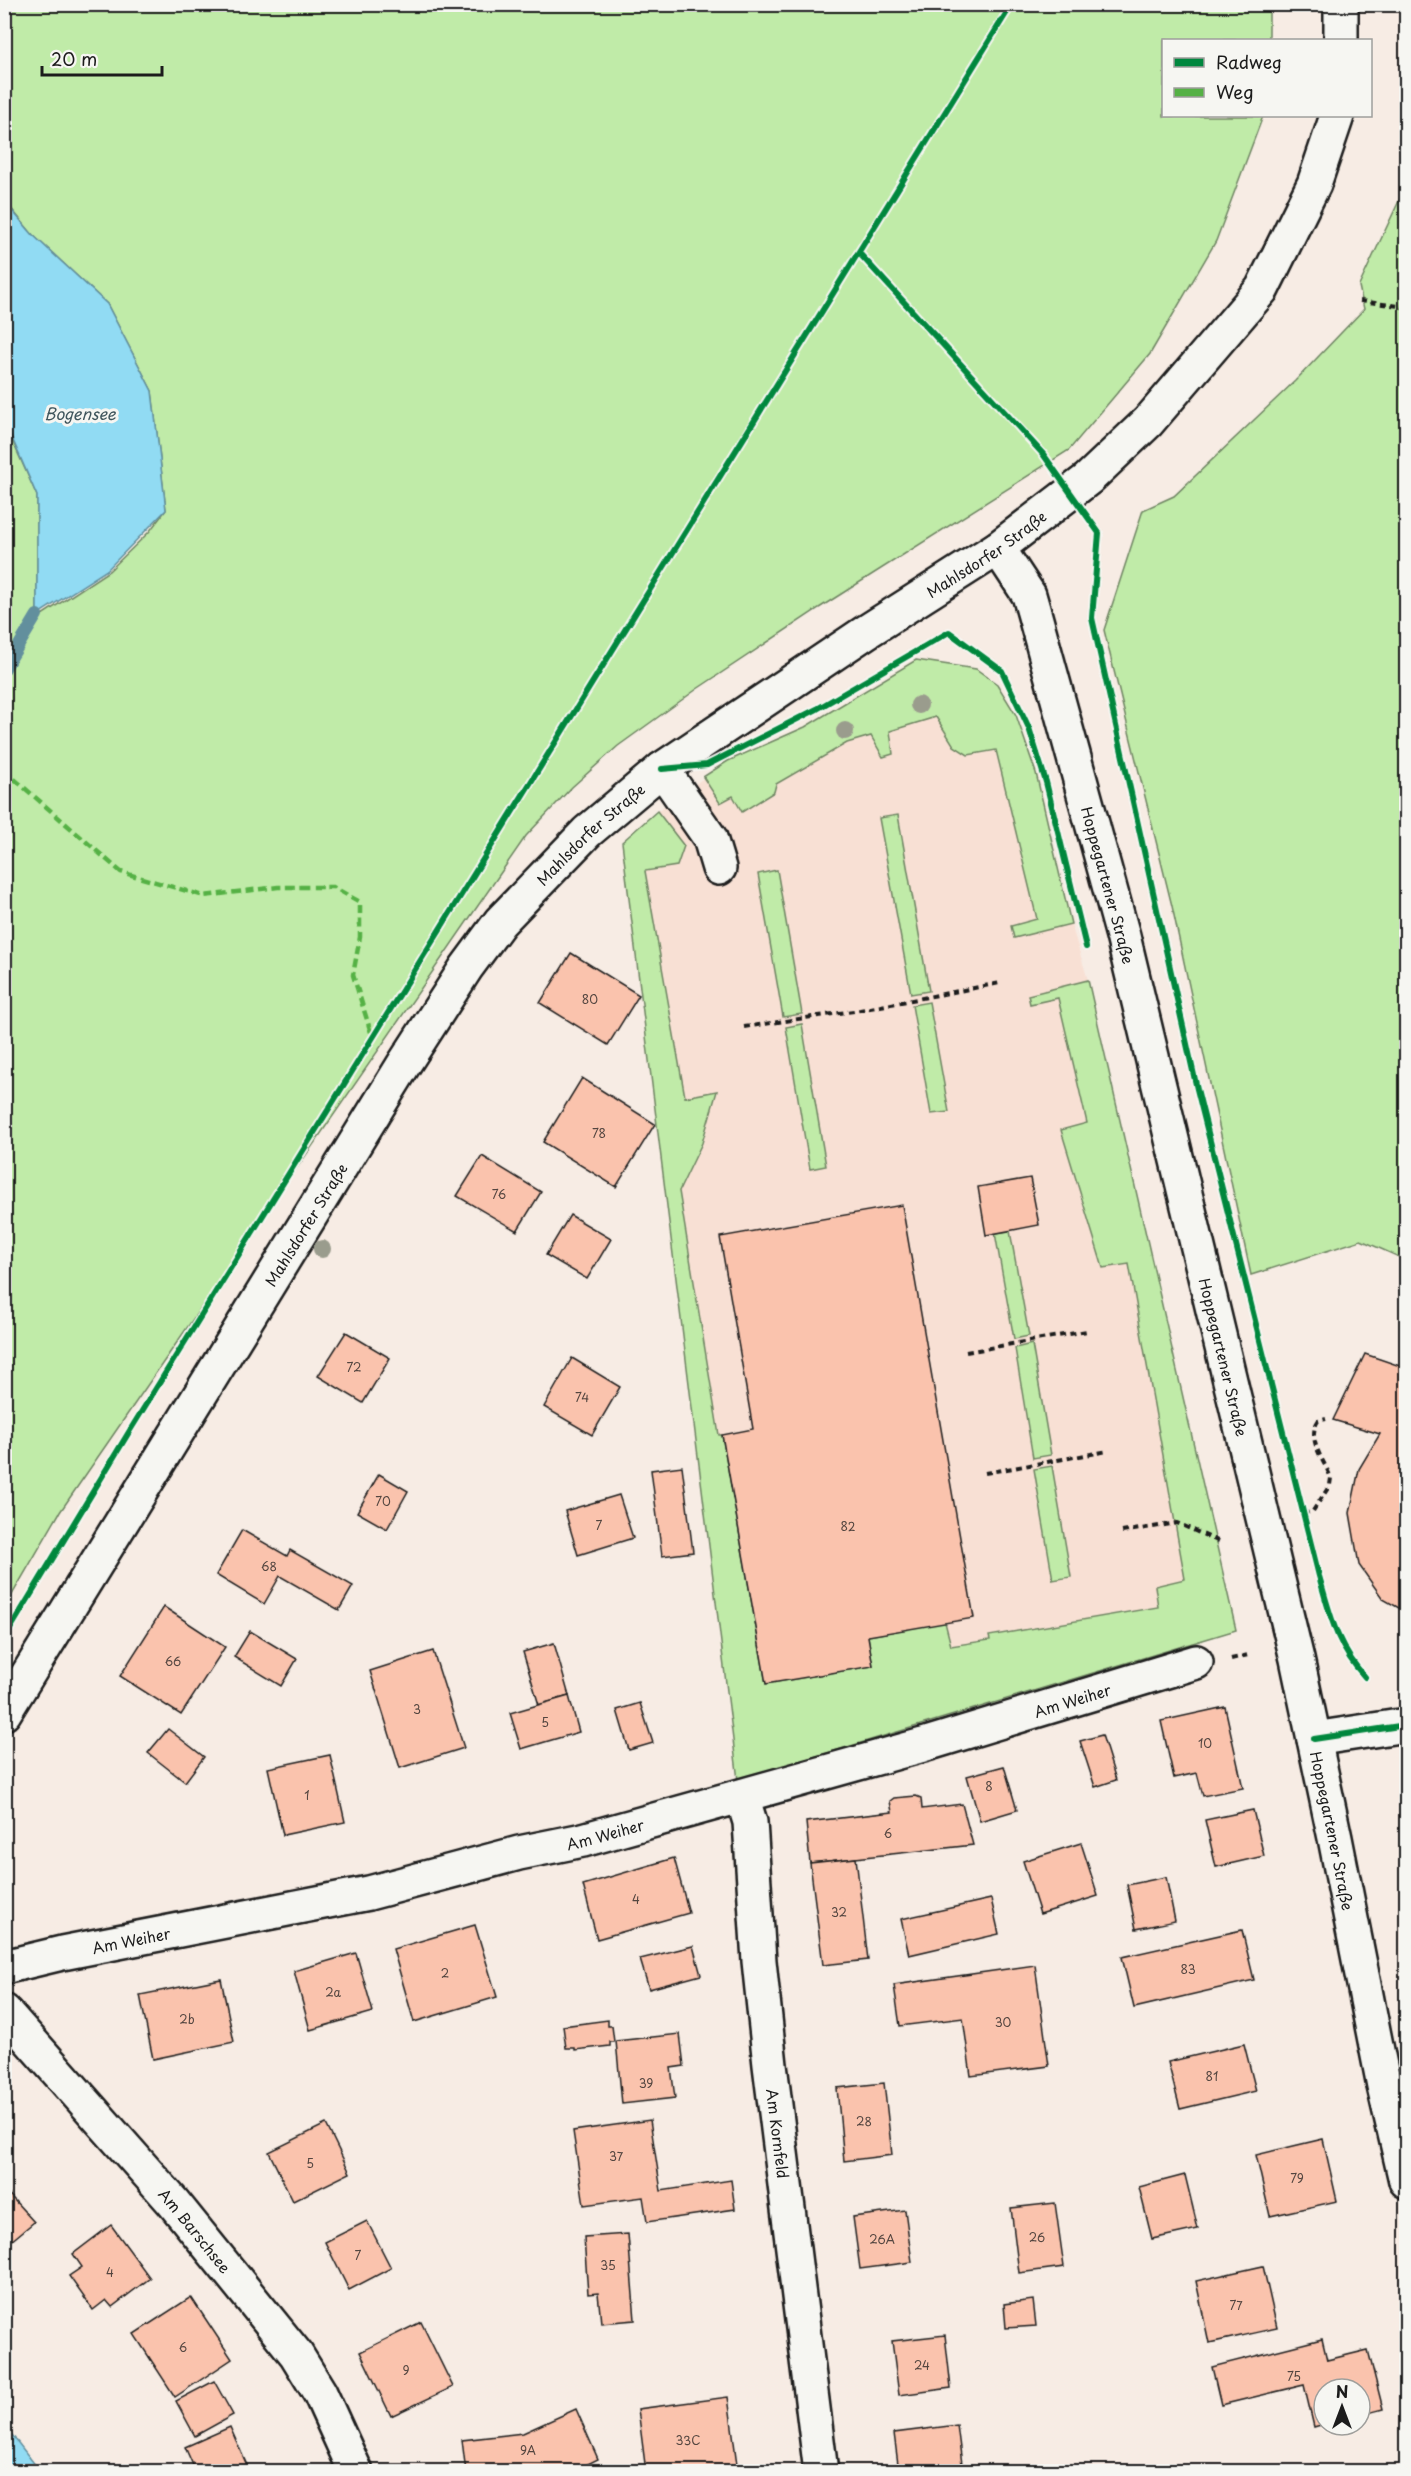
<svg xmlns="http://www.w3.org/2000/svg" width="1411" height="2476" font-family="'Playpen Sans',sans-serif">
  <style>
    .built { fill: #f8e0d4 }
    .green { fill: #c0eba8; stroke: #6e8462; stroke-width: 1.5 }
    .water { fill: #91dbf3; stroke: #628f9d; stroke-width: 1.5 }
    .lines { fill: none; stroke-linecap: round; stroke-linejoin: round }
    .stream { stroke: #628f9d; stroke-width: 12 }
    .building { fill: #fac3ad; stroke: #1c1c1c; stroke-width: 1.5 }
    .minor-casing { stroke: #1c1c1c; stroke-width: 38 }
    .major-casing { stroke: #1c1c1c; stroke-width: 38 }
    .path { stroke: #1c1c1c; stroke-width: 4; stroke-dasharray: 6 4.5; stroke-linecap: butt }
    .minor { stroke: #f6f6f2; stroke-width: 33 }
    .major { stroke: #f6f6f2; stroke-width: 33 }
    .quiet { stroke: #55b145; stroke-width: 4.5; stroke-dasharray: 9 4.5; stroke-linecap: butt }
    .cycleway-casing { stroke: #f6f6f2; stroke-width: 10 }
    .cycleway { stroke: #00873e; stroke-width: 6 }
    .tree { fill: #9a9c8d }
    .labels { text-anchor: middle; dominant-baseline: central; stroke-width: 6; stroke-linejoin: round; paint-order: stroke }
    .number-label { font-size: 12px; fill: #544640 }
    .street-label { font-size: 15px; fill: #1c1c1c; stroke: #f6f6f2 }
    .water-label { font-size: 16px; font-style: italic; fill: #3f555c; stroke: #f6f6f2 }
  </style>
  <rect width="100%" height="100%" fill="#f7ece4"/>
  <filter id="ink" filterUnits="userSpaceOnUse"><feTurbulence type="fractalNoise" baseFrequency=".0167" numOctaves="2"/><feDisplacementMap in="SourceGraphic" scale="12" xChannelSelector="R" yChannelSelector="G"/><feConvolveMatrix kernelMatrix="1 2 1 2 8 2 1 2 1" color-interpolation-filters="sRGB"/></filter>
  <g filter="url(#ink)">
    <polygon class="built" points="916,660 976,669 997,684 1016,715 1036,773 1071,924 1088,980 1236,1630 738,1780 622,842 657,811 728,761 805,727"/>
    <g class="green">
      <polygon points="5,5 1269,5 1269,40 1164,40 1164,116 1263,116 1216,241 1150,354 1069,450 819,608 697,689 618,746 572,787 526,836 60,1512 5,1607 4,422 37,496 37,615 39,617 109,571 149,532 166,510 152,391 107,304 33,235 5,201"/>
      <polygon points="1406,186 1406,1260 1361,1240 1251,1275 1172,906 1104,630 1143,510 1174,496 1295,381 1364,309 1359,286"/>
      <polygon points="916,660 976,669 997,684 1016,715 1036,773 1071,924 1014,938 1011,926 1037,919 996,750 968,755 954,746 936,717 890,731 893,754 883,757 871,736 847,743 776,784 774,792 742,812 733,796 720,803 703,777 728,761 805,727"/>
      <polygon points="657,811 684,846 677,866 645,871 685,1097 717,1091 702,1143 679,1191 719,1435 722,1435 766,1684 873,1666 868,1636 945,1622 951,1646 990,1640 989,1636 1158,1607 1155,1586 1185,1579 1129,1264 1103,1268 1061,1130 1087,1123 1058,998 1030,1004 1028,995 1088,980 1236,1630 738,1780 622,842"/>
      <polygon points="898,815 929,991 911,994 879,818"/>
      <polygon points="777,870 802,1014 783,1017 758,874"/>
      <polygon points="929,1002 949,1112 931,1114 912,1005"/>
      <polygon points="802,1024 826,1166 810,1169 786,1027"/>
      <polygon points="1010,1231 1029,1336 1014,1339 995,1233"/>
      <polygon points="1032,1344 1051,1455 1033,1458 1015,1348"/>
      <polygon points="1052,1466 1071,1577 1053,1580 1034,1469"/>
    </g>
    <g class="water">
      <polygon points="4,201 33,235 107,304 152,391 166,510 107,570 37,615 37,496 5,422"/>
      <polygon points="4,2426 5,2426 40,2471 5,2471"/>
    </g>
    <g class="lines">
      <polyline class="stream" points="4,670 37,615"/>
    </g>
    <g class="building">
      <polygon points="571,953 639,995 608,1045 540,1003"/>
      <polygon points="582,1078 655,1124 616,1187 543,1142"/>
      <polygon points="482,1156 541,1192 517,1231 457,1196"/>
      <polygon points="1030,1178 1039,1225 986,1235 978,1187"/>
      <polygon points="902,1205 974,1618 868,1636 873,1666 766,1684 722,1435 753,1429 720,1237"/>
      <polygon points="570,1215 611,1239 587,1279 546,1255"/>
      <polygon points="346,1332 390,1358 363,1403 318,1376"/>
      <polygon points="1365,1354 1406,1368 1406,1612 1383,1599 1359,1565 1350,1513 1359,1469 1380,1434 1333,1420"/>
      <polygon points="572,1358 620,1387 592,1435 544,1407"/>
      <polygon points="682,1466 693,1552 662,1556 651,1470"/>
      <polygon points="379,1474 408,1491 387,1529 357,1512"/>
      <polygon points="619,1495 633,1538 578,1555 565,1511"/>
      <polygon points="242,1530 287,1556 290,1550 353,1586 339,1610 280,1576 264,1604 216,1575"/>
      <polygon points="164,1607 225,1647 181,1715 120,1676"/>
      <polygon points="250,1631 297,1659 281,1686 234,1657"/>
      <polygon points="554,1643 569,1696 539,1705 523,1652"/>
      <polygon points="433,1651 464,1748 400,1768 370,1671"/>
      <polygon points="569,1696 579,1732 521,1749 510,1713"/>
      <polygon points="640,1703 653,1743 629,1750 617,1710"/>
      <polygon points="1225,1707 1243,1788 1203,1796 1197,1773 1174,1778 1161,1721"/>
      <polygon points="168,1729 204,1757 185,1782 148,1753"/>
      <polygon points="1102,1735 1116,1780 1095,1787 1080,1741"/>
      <polygon points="330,1755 345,1822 283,1835 268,1768"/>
      <polygon points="1004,1766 1017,1810 980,1821 967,1776"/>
      <polygon points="916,1796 921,1798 922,1809 962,1804 973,1845 810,1863 806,1822 892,1812 890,1801 894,1798"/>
      <polygon points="1253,1810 1264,1856 1216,1867 1205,1820"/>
      <polygon points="1081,1843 1098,1896 1040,1914 1023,1861"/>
      <polygon points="674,1858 689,1913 597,1939 583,1885"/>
      <polygon points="856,1858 868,1960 823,1965 810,1863"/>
      <polygon points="1166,1877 1175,1921 1136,1929 1127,1885"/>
      <polygon points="991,1899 999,1934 909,1955 901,1919"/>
      <polygon points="475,1925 497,1997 414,2022 393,1949"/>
      <polygon points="1242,1930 1254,1980 1134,2008 1122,1957"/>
      <polygon points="693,1946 701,1975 649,1989 640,1959"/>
      <polygon points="356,1953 373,2012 310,2030 294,1971"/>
      <polygon points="1035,1965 1049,2066 971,2076 963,2018 900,2026 894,1985"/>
      <polygon points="221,1979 234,2042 153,2059 140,1995"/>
      <polygon points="608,2020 608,2026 612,2026 614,2042 610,2042 610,2046 575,2050 575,2048 566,2048 563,2026"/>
      <polygon points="680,2034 684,2066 671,2068 675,2098 622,2104 616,2041"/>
      <polygon points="1244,2044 1256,2091 1180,2109 1168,2062"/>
      <polygon points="884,2083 892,2155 844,2161 837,2088"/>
      <polygon points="650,2120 661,2191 731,2180 735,2209 647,2222 643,2197 584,2205 573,2131"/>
      <polygon points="326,2124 350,2173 293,2201 269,2152"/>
      <polygon points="1323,2139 1337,2201 1270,2216 1256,2155"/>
      <polygon points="1185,2175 1198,2229 1152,2239 1139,2187"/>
      <polygon points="4,2189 34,2222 4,2247"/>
      <polygon points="1055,2203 1064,2267 1019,2273 1011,2208"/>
      <polygon points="905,2210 912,2262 860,2269 853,2217"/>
      <polygon points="367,2221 391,2268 349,2290 325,2242"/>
      <polygon points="111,2225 150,2278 112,2307 106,2300 93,2310 69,2276 82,2267 73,2254"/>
      <polygon points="628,2234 635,2320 601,2323 598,2293 588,2294 584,2237"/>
      <polygon points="1263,2266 1277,2328 1209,2343 1196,2281"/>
      <polygon points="191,2297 232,2359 175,2397 134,2334"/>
      <polygon points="1033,2300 1036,2326 1006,2328 1004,2304"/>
      <polygon points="421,2322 453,2387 391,2416 360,2352"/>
      <polygon points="945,2335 951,2388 899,2395 892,2341"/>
      <polygon points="1322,2339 1327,2360 1368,2350 1383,2409 1360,2415 1360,2389 1324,2389 1324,2424 1314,2427 1304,2385 1221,2405 1212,2367"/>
      <polygon points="214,2381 233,2415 195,2436 176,2401"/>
      <polygon points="728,2397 738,2472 646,2472 638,2409"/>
      <polygon points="576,2409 598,2459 572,2472 466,2472 462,2440 523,2433"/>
      <polygon points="957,2425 963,2472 899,2472 894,2433"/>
      <polygon points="230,2427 250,2472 196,2472 185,2447"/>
      <polygon points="1378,2466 1379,2472 1353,2472"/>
      <polygon points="1293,2467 1293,2472 1254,2472"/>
    </g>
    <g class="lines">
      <g class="minor-casing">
        <g id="minor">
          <polyline points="662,769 710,838 719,868"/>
          <polyline points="1314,1739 1406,1725"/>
          <path id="s1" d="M 742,1796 L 750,1822 L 759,1961 L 770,2065 L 821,2472"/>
          <path id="s2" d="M 4,1967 L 62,1953 L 369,1893 L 519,1853 L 583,1840 L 923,1745 L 1196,1662"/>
          <path id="s3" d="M 4,2011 L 173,2202 L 296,2354 L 320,2393 L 356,2472"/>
        </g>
      </g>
      <g class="major-casing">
        <g id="major">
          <polyline points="1341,40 1341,4"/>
          <path id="s4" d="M 998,548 L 1029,595 L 1035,616 L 1123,936 L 1297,1659 L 1335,1838 L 1384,2086 L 1406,2181"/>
          <path id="s5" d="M 4,1713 L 404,1064 L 466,968 L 500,922 L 587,832 L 662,769 L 866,632 L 998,548 L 1088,479 L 1148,422 L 1262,289 L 1314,184 L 1337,116"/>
        </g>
      </g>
      <g class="path">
        <polyline points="1360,301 1406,307"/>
        <polyline points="744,1027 860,1010 1000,983"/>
        <polyline points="966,1352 1087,1331"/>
        <polyline points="985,1473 1108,1451"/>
        <path d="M 1303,1514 L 1313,1511 L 1330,1485 L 1331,1478 C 1324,1460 1306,1439 1318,1421 L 1326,1419"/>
        <polyline points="1122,1532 1177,1523 1220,1542"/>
        <polyline points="1231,1659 1248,1655"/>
      </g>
      <use href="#minor" class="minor"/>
      <use href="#major" class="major"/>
      <polyline class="quiet" points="4,770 121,872 204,896 278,887 333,887 360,902 360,937 353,975 373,1039"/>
      <g class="cycleway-casing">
        <g id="cycleway">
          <path d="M 859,253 L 1043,454 L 1099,533 L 1092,618 L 1197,1089 L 1319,1576 C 1331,1617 1336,1645 1365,1677"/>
          <polyline points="662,769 707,765 817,709 949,632 1002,671 1029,728 1046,782 1086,947"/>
          <polyline points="4,1639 129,1432 1012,4"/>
          <polyline points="1314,1739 1406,1725"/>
        </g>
      </g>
      <use href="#cycleway" class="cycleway"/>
    </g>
    <g class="tree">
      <circle cx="919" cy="705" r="9"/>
      <circle cx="845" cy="731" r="9"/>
      <circle cx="322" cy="1249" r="9"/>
    </g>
  </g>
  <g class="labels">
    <g class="number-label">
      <text x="590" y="999">80</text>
      <text x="599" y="1133">78</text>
      <text x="499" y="1194">76</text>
      <text x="354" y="1367">72</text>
      <text x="582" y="1397">74</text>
      <text x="383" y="1501">70</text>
      <text x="599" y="1525">7</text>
      <text x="848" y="1526">82</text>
      <text x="269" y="1566">68</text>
      <text x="173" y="1661">66</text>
      <text x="417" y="1709">3</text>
      <text x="545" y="1722">5</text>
      <text x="1205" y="1743">10</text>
      <text x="989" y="1786">8</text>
      <text x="307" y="1795">1</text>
      <text x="888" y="1833">6</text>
      <text x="636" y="1899">4</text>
      <text x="839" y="1912">32</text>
      <text x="1188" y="1969">83</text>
      <text x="445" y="1973">2</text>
      <text x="333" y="1992">2a</text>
      <text x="187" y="2019">2b</text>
      <text x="1003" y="2022">30</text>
      <text x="1212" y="2076">81</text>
      <text x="646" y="2083">39</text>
      <text x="864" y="2121">28</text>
      <text x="616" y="2156">37</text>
      <text x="310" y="2163">5</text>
      <text x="1297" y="2178">79</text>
      <text x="1037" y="2237">26</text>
      <text x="882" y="2239">26A</text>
      <text x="358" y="2255">7</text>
      <text x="608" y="2265">35</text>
      <text x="110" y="2272">4</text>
      <text x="1236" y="2305">77</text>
      <text x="183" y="2347">6</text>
      <text x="922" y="2365">24</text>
      <text x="406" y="2370">9</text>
      <text x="1294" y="2376">75</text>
      <text x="688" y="2440">33C</text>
      <text x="528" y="2450">9A</text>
    </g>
    <g class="street-label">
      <text stroke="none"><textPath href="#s5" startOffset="1546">Mahlsdorfer Straße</textPath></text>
      <text stroke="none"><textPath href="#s5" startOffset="1060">Mahlsdorfer Straße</textPath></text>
      <text stroke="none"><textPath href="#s4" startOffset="357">Hoppegartener Straße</textPath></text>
      <text stroke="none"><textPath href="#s5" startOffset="574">Mahlsdorfer Straße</textPath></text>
      <text stroke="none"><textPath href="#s4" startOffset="843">Hoppegartener Straße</textPath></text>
      <text stroke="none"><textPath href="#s2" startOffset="1102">Am Weiher</textPath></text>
      <text stroke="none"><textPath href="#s4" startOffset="1329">Hoppegartener Straße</textPath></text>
      <text stroke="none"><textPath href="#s2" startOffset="616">Am Weiher</textPath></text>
      <text stroke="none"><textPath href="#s2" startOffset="130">Am Weiher</textPath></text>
      <text stroke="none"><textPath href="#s1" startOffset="340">Am Kornfeld</textPath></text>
      <text stroke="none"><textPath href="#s3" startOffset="291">Am Barschsee</textPath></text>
    </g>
    <g class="water-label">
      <text x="80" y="413">Bogensee</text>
    </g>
  </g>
  <rect width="1411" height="2476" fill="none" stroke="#f6f6f2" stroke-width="24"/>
  <rect x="12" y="12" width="1387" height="2452" fill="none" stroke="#1c1c1c" stroke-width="2" filter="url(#ink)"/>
  <rect x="1162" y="39" width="210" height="78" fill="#f6f6f2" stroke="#9f9f9c" stroke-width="1.5"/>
  <rect x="1174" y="58" width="30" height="9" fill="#00873e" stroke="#9f9f9c" stroke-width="1.5"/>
  <text x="1216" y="69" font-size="18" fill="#1c1c1c">Radweg</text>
  <rect x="1174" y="88" width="30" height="9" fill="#55b145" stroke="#9f9f9c" stroke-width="1.5"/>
  <text x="1216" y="99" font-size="18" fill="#1c1c1c">Weg</text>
  <g transform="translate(1342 2407)"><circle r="28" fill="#f6f6f2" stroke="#9f9f9c" stroke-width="1.5"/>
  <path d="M0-4.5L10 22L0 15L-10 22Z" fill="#1c1c1c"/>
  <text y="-9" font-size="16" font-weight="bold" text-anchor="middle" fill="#1c1c1c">N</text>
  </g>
  <path d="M42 66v9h120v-9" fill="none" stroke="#1c1c1c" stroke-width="3"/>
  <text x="51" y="66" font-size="18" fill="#1c1c1c" stroke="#f6f6f2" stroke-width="4.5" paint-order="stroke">20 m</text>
</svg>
